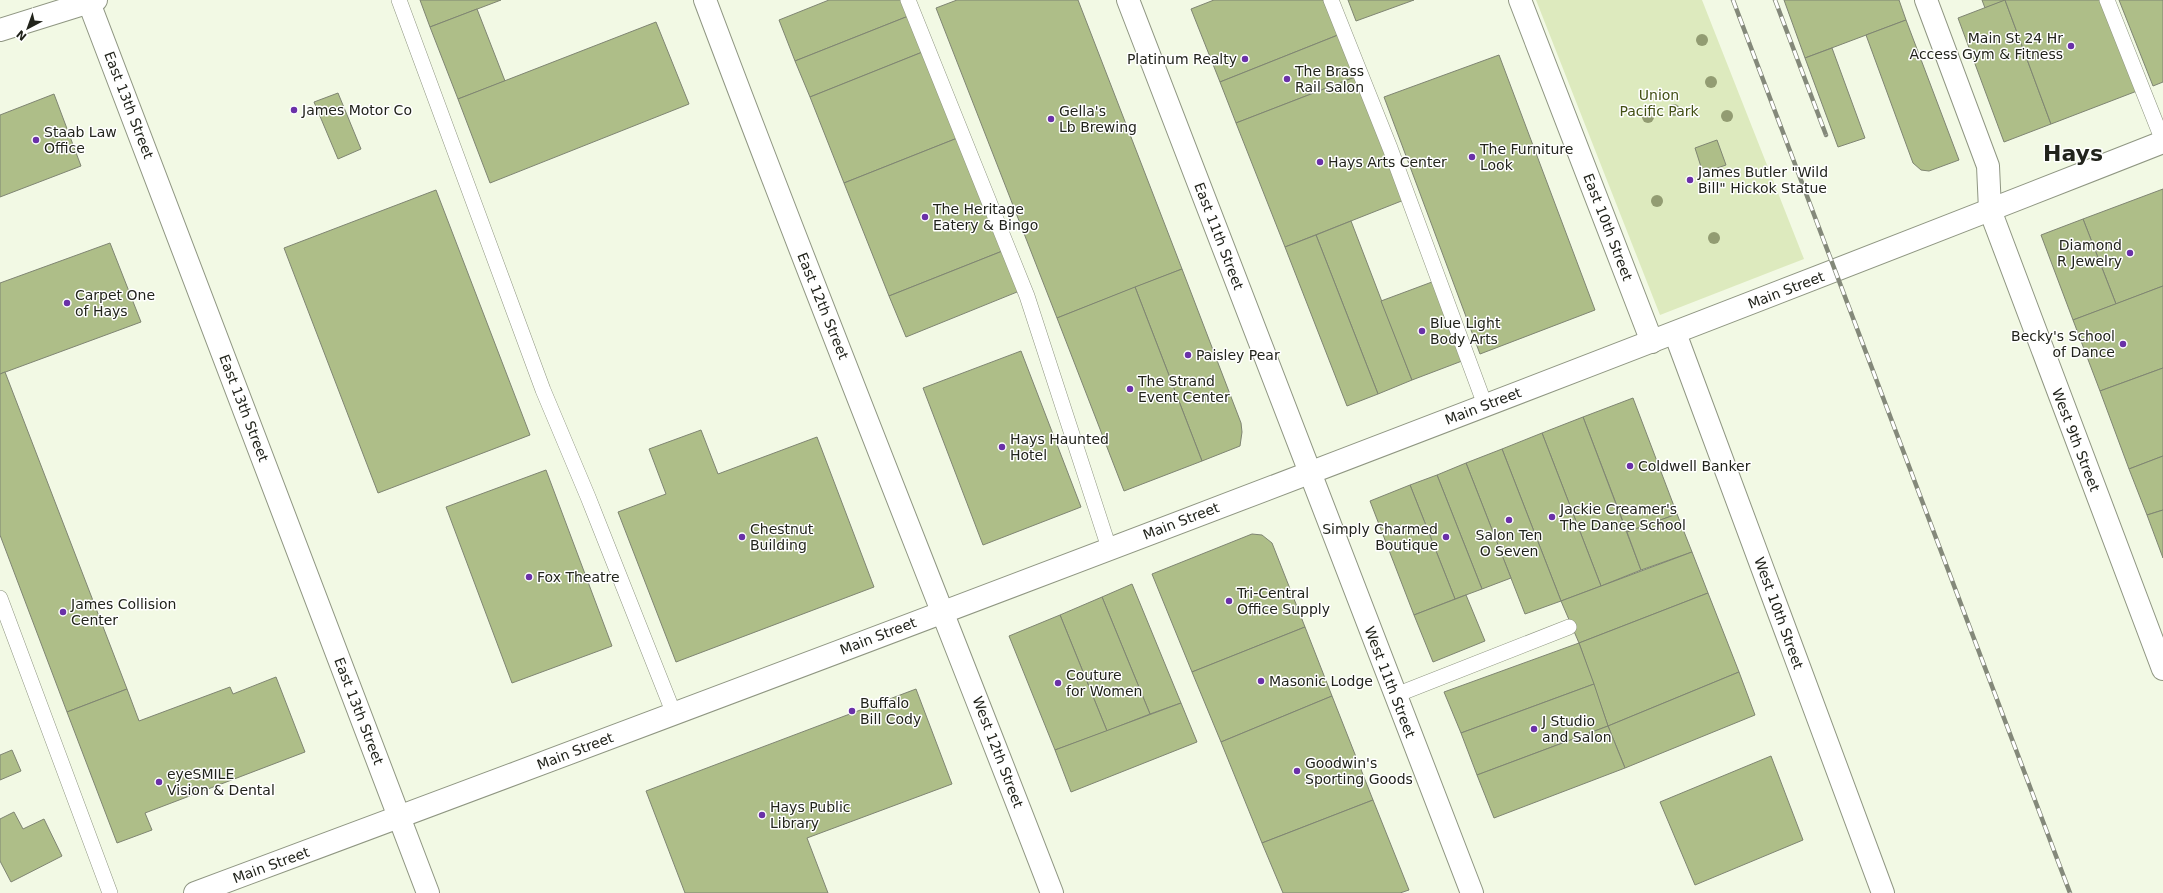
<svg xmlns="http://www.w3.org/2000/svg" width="2163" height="893" font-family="'DejaVu Sans',sans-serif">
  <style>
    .green { fill: #ddeabe }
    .building { fill: #aebe88; stroke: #7f8572 }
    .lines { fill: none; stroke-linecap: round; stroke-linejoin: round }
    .lane-casing { stroke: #8f9682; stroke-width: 16 }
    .street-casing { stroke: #8f9682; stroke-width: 24 }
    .secondary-casing { stroke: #8f9682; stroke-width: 24 }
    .lane { stroke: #fff; stroke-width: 15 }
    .street { stroke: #fff; stroke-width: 22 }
    .secondary { stroke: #fff; stroke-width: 22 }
    .rail-casing { stroke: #84897a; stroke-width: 4.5 }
    .rail { stroke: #fff; stroke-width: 3; stroke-dasharray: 9; stroke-linecap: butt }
    .tree { fill: #929c72 }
    .poi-dot { fill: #6a31a8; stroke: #fff; stroke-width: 1.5 }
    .labels { text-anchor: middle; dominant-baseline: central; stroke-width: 3; stroke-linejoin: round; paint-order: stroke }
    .poi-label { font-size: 14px; fill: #21231b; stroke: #fff; text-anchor: start }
    .park-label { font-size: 14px; fill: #435015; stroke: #fff }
    .street-label { font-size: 14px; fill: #21231b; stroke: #fff }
    .town-label { font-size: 22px; font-weight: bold; fill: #21231b; stroke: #fff }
  </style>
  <rect width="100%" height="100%" fill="#f2f9e4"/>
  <polygon class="green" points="1536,0 1702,0 1804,259 1660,315"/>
  <g class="building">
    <polygon points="420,0 501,0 430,27"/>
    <polygon points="829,0 905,0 911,15 795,61 779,20"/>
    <polygon points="957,0 1078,0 1182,269 1057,318 936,8"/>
    <polygon points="1214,0 1323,0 1338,35 1220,82 1191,9"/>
    <polygon points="1348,0 1414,0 1356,21"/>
    <polygon points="1784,0 1899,0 1906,20 1805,58"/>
    <polygon points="1982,0 2006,0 1985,8"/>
    <polygon points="2005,0 2051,124 2004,142 1958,18"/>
    <polygon points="2005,0 2102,0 2137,91 2051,124"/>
    <polygon points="2119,0 2163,0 2163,82 2153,86"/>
    <polygon points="477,9 505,81 458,99 430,27"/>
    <polygon points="911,15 925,51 810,97 795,61"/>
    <polygon points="1906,20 1959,160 1929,171 1921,170 1913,163 1866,35"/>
    <polygon points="656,22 689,104 490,183 458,99"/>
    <polygon points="1338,35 1355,77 1236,123 1220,82"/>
    <polygon points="1832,48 1865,138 1838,147 1805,58"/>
    <polygon points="925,51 960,137 844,183 810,97"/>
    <polygon points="1499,55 1595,310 1480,354 1384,97"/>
    <polygon points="1355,77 1404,200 1285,247 1236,123"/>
    <polygon points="338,93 361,149 338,159 314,102"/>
    <polygon points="54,94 81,166 0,197 0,115"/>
    <polygon points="960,137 1005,250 889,296 844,183"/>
    <polygon points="1717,140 1726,165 1703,173 1695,148"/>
    <polygon points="2163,189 2163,286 2116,304 2083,219"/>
    <polygon points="436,190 530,435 378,493 284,248"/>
    <polygon points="2083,219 2116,304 2073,320 2041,235"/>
    <polygon points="1351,221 1412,380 1378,394 1316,235"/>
    <polygon points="1316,235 1378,394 1347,406 1285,247"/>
    <polygon points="110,243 141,322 0,374 0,283"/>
    <polygon points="1005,250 1022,290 906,337 889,296"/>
    <polygon points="1182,269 1241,423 1242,432 1240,446 1202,461 1135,287"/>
    <polygon points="1432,282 1462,361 1412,380 1381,301"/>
    <polygon points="2163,286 2163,368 2100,391 2073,320"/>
    <polygon points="1135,287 1202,461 1124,491 1057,318"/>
    <polygon points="1021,351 1081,507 983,545 923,388"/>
    <polygon points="2163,368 2163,456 2129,469 2100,391"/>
    <polygon points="5,372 127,689 67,712 0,535 0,374"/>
    <polygon points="1633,398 1677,514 1627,532 1583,417"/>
    <polygon points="1583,417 1641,570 1601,586 1542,433"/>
    <polygon points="701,430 718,474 817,437 874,587 676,662 618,512 666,494 649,449"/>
    <polygon points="1542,433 1601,586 1561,601 1502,449"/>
    <polygon points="1502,449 1561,601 1525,614 1466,463"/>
    <polygon points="2163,456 2163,510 2147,515 2129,469"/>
    <polygon points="1466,463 1511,578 1482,589 1437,475"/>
    <polygon points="546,470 612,646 512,683 446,507"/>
    <polygon points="1437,475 1482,589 1455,599 1410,485"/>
    <polygon points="1410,485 1455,599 1414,615 1370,501"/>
    <polygon points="2163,510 2163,558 2147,515"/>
    <polygon points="1677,514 1692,552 1641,570 1627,532"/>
    <polygon points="1252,534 1262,535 1272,543 1305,627 1192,672 1152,574"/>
    <polygon points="1692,552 1708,593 1579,643 1561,601"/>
    <polygon points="1132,584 1181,703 1150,714 1102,597"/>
    <polygon points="1708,593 1739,672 1608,726 1579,643"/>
    <polygon points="1466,595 1485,641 1433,662 1414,615"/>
    <polygon points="1102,597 1150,714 1107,731 1060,615"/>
    <polygon points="1060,615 1107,731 1055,750 1009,636"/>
    <polygon points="1305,627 1332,696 1221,742 1192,672"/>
    <polygon points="1579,643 1594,684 1461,733 1444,692"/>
    <polygon points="1739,672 1755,715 1625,768 1608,726"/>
    <polygon points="276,677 305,752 145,813 152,830 117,843 67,712 127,689 139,721 230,687 233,694"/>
    <polygon points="1594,684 1608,726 1477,775 1461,733"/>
    <polygon points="916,689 952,784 807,838 828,893 685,893 646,791"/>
    <polygon points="1332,696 1373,800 1262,843 1221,742"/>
    <polygon points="1181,703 1197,742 1071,792 1055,750"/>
    <polygon points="1608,726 1625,768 1494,818 1477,775"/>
    <polygon points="12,750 21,771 0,780 0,755"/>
    <polygon points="1771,756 1803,840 1695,885 1660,802"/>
    <polygon points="1373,800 1409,890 1400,893 1283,893 1262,843"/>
    <polygon points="14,812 23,829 44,819 62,856 11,882 0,861 0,819"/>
  </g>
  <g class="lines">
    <g class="lane-casing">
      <g id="lane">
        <polyline points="399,0 543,390 588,497 674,714"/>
        <polyline points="908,0 1027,296 1109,548"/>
        <polyline points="1331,0 1390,148 1485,405"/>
        <polyline points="2107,0 2163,141"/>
        <polyline points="0,598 110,893"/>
        <polyline points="1396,695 1569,627"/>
      </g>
    </g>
    <g class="street-casing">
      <g id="street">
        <path d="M 705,0 C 817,299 937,595 1052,893"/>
        <polyline points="1128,0 1472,893"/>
        <polyline points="1520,0 1652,342"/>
        <polyline points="1926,0 1988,166 1990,210 2163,669"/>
        <polyline points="0,30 96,0"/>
        <polyline points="1675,333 1883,893"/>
      </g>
    </g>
    <g class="secondary-casing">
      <g id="secondary">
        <polyline points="88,0 428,893"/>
        <path d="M 195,893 C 853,648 1510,399 2163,142"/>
      </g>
    </g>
    <use href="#lane" class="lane"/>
    <use href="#street" class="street"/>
    <use href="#secondary" class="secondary"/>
    <g class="rail-casing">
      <g id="rail">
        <polyline points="1733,0 2070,893"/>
        <polyline points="1775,0 1826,135"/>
      </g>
    </g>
    <use href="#rail" class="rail"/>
  </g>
  <g class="tree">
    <circle cx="1702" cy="40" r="6"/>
    <circle cx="1711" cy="82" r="6"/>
    <circle cx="1674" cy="110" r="6"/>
    <circle cx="1727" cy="116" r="6"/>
    <circle cx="1648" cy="117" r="6"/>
    <circle cx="1657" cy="201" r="6"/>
    <circle cx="1714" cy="238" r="6"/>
  </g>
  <g class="poi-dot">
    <circle cx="2071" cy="46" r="4"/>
    <circle cx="1245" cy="59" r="4"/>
    <circle cx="1287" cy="79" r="4"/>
    <circle cx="294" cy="110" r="4"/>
    <circle cx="1051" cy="119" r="4"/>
    <circle cx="36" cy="140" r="4"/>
    <circle cx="1472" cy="157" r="4"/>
    <circle cx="1320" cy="162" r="4"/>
    <circle cx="1690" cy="180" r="4"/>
    <circle cx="925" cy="217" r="4"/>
    <circle cx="2130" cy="253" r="4"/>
    <circle cx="67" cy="303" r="4"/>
    <circle cx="1422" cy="331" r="4"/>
    <circle cx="2123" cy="344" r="4"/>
    <circle cx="1188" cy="355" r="4"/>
    <circle cx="1130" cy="389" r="4"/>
    <circle cx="1002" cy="447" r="4"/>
    <circle cx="1630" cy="466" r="4"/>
    <circle cx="1552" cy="517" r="4"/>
    <circle cx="1509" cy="520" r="4"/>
    <circle cx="742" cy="537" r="4"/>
    <circle cx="1446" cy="537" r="4"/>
    <circle cx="529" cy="577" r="4"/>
    <circle cx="1229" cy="601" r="4"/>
    <circle cx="63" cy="612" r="4"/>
    <circle cx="1261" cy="681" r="4"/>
    <circle cx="1058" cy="683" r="4"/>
    <circle cx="852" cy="711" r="4"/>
    <circle cx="1534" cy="729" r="4"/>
    <circle cx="1297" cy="771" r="4"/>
    <circle cx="159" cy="782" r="4"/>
    <circle cx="762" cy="815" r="4"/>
  </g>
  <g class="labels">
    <g class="poi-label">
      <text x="2063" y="38" text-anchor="end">Main St 24 Hr<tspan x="2063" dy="16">Access Gym &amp; Fitness</tspan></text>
      <text x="1237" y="59" text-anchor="end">Platinum Realty</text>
      <text x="1295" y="71">The Brass<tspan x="1295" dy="16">Rail Salon</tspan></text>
      <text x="302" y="110">James Motor Co</text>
      <text x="1059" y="111">Gella's<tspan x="1059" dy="16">Lb Brewing</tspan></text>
      <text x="44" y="132">Staab Law<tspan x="44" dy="16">Office</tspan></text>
      <text x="1480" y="149">The Furniture<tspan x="1480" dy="16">Look</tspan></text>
      <text x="1328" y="162">Hays Arts Center</text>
      <text x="1698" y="172">James Butler "Wild<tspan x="1698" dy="16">Bill" Hickok Statue</tspan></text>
      <text x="933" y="209">The Heritage<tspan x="933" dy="16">Eatery &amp; Bingo</tspan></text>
      <text x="2122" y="245" text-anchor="end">Diamond<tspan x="2122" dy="16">R Jewelry</tspan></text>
      <text x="75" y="295">Carpet One<tspan x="75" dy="16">of Hays</tspan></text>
      <text x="1430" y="323">Blue Light<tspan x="1430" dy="16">Body Arts</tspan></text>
      <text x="2115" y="336" text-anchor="end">Becky's School<tspan x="2115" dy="16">of Dance</tspan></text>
      <text x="1196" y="355">Paisley Pear</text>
      <text x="1138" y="381">The Strand<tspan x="1138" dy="16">Event Center</tspan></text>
      <text x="1010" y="439">Hays Haunted<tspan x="1010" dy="16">Hotel</tspan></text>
      <text x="1638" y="466">Coldwell Banker</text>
      <text x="1560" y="509">Jackie Creamer's<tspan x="1560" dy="16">The Dance School</tspan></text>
      <text x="750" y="529">Chestnut<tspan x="750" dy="16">Building</tspan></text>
      <text x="1438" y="529" text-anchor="end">Simply Charmed<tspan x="1438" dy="16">Boutique</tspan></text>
      <text x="1509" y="535" text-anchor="middle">Salon Ten<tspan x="1509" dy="16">O Seven</tspan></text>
      <text x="537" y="577">Fox Theatre</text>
      <text x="1237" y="593">Tri-Central<tspan x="1237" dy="16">Office Supply</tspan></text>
      <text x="71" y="604">James Collision<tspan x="71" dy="16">Center</tspan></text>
      <text x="1066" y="675">Couture<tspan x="1066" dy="16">for Women</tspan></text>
      <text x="1269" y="681">Masonic Lodge</text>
      <text x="860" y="703">Buffalo<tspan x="860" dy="16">Bill Cody</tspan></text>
      <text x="1542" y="721">J Studio<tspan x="1542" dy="16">and Salon</tspan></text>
      <text x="1305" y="763">Goodwin's<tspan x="1305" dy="16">Sporting Goods</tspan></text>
      <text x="167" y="774">eyeSMILE<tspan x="167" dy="16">Vision &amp; Dental</tspan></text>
      <text x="770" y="807">Hays Public<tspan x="770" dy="16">Library</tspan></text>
    </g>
    <g class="park-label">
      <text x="1659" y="95">Union<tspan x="1659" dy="16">Pacific Park</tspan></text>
    </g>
    <g class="street-label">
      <text transform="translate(129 105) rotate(69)">East 13th Street</text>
      <text transform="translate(1608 227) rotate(69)">East 10th Street</text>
      <text transform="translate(1219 236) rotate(69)">East 11th Street</text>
      <text transform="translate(1786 290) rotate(-21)">Main Street</text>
      <text transform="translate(823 306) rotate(68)">East 12th Street</text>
      <text transform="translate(1483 406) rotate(-21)">Main Street</text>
      <text transform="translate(244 408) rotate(69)">East 13th Street</text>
      <text transform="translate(2076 440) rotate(69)">West 9th Street</text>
      <text transform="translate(1181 521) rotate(-21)">Main Street</text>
      <text transform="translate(1779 613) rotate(70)">West 10th Street</text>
      <text transform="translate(878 636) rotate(-21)">Main Street</text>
      <text transform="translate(1390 682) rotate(69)">West 11th Street</text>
      <text transform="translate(359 711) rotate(69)">East 13th Street</text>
      <text transform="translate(575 751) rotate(-21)">Main Street</text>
      <text transform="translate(998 752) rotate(69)">West 12th Street</text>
      <text transform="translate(271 865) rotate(-20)">Main Street</text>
    </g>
    <g class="town-label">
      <text x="2073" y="153">Hays</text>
    </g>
  </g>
  <g transform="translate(28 28) rotate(221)" stroke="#ffffff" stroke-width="3" paint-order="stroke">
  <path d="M0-3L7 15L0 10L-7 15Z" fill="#21231b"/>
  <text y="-6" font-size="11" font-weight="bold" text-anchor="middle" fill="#21231b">N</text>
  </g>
</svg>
